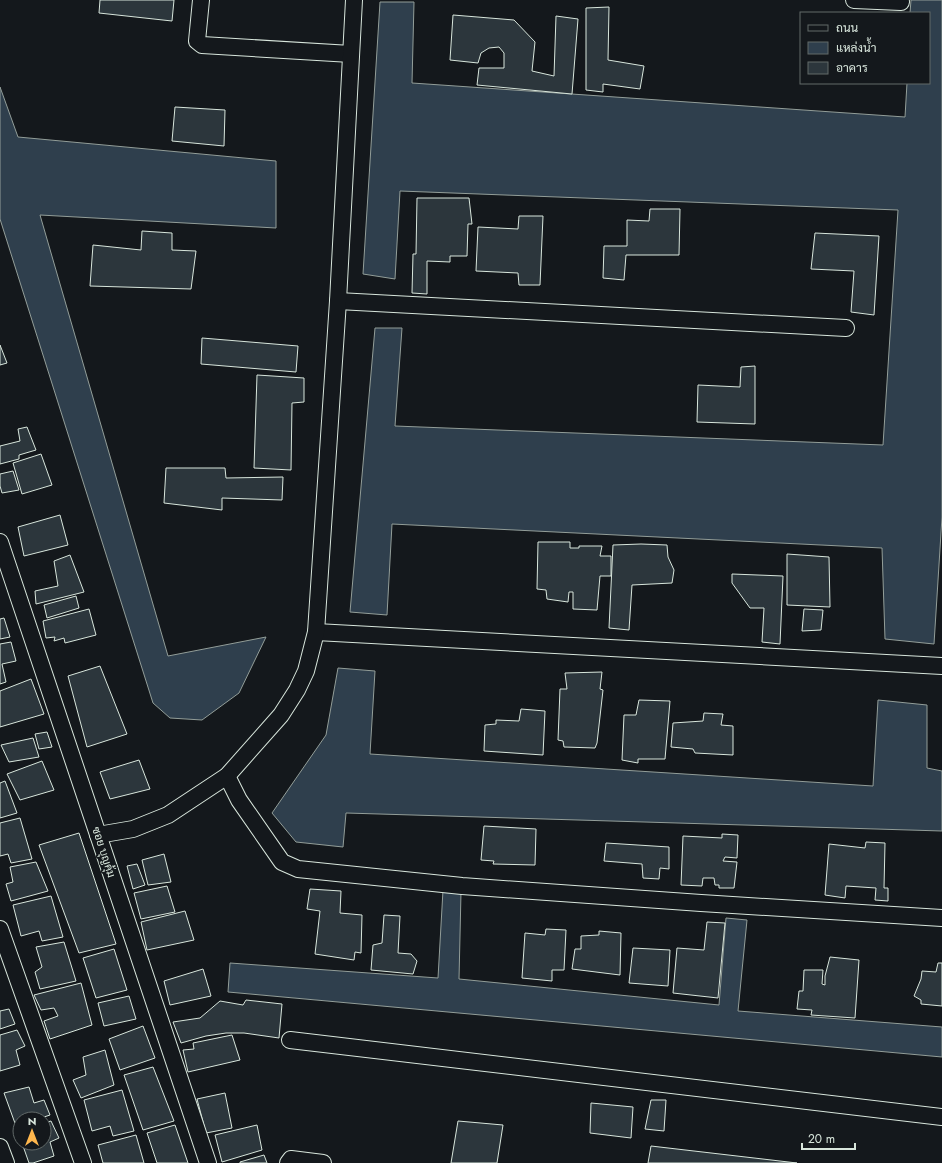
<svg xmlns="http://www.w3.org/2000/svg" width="942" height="1163" font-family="Jost,Sarabun,sans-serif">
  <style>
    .water { fill: #2f3f4d; stroke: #939e99 }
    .building { fill: #2c363c; stroke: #d8e6dc }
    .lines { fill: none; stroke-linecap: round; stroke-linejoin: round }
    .street-casing { stroke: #d8e6dc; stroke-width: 18 }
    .street { stroke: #14181c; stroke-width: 16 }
    .labels { text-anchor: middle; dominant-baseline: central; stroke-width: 3; stroke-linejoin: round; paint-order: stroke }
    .street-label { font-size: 11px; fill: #d8e6dc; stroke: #14181c }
  </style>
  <rect width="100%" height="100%" fill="#14181c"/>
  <g class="water">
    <polygon points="911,0 942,0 942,517 934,644 885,639 882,548 392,524 387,615 350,612 375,328 402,328 395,426 883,445 898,210 400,191 395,279 363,274 380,2 414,2 412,83 905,117 907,83 929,83 929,13 910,13"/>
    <polygon points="0,87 18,137 276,161 276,228 40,215 168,656 266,637 239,693 202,720 170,718 153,703 0,219"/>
    <polygon points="338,668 375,671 370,754 873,786 878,700 927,705 927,768 942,771 942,831 346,813 343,847 296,842 272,813 326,735"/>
    <polygon points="443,890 461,892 459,979 719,1005 726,918 747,920 738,1011 942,1027 942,1057 228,992 230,963 438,978"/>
  </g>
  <g class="building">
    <polygon points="100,0 174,0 172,21 99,13"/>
    <polygon points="609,7 608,60 644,66 640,89 603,84 603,92 586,90 586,8"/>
    <polygon points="453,15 514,20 535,42 532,71 554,76 556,16 578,19 572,94 477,85 479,68 504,68 504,53 499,47 489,48 481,53 478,63 450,60"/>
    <polygon points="175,107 225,110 224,146 172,141"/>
    <polygon points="417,198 469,198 472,224 468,224 467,256 450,256 450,262 427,261 427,294 412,293 413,254 416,254"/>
    <polygon points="650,209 680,209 679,255 626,255 624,280 603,278 604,246 627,246 627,220 649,221"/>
    <polygon points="519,216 543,216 540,285 519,285 518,273 476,271 478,227 518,229"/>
    <polygon points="142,231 172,233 172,250 196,251 191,289 90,286 93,245 141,250"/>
    <polygon points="815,233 879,236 874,315 851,312 854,271 811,269"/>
    <polygon points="202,338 298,346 296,372 201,364"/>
    <polygon points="0,345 7,363 0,365"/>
    <polygon points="755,366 755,424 697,422 698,385 740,387 741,367"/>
    <polygon points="257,375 304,378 304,402 292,403 291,470 254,468"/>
    <polygon points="27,427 36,450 19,455 19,459 0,464 0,446 20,441 18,429"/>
    <polygon points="41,454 52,485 22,494 13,463"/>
    <polygon points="166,468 225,468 226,478 283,477 282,500 222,498 222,510 164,503"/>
    <polygon points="13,471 19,490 2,493 0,486 0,474"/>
    <polygon points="60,515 68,545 24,556 18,527"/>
    <polygon points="538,542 570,542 570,548 579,548 579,546 602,546 600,556 611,556 611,576 600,576 597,610 573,609 573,592 569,592 568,602 547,599 546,590 537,589"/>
    <polygon points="641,544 667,545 668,557 674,570 672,583 632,585 629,630 609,628 613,545"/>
    <polygon points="787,554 829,557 830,607 787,605"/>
    <polygon points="70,555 84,592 36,604 35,591 58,586 54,561"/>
    <polygon points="732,574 783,576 780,644 762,642 764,608 750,608 732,583"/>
    <polygon points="76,596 79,608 47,618 44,605"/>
    <polygon points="89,609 96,635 65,643 64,638 54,641 55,637 46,638 43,621"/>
    <polygon points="804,609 823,610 821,630 802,631"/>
    <polygon points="4,618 10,637 0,639 0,619"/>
    <polygon points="11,642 16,661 2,664 6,682 0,684 0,644"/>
    <polygon points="100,666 127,734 87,747 68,676"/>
    <polygon points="602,672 600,689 603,690 597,743 595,748 564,747 563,741 558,740 560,689 567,689 565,673"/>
    <polygon points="31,679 44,714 0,727 0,691"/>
    <polygon points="639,700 670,701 665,759 638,759 638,763 622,760 624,715 636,715"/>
    <polygon points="521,709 545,711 543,755 484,751 485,725 496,724 496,720 519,721"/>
    <polygon points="704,713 723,714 721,725 733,726 733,755 695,753 693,749 671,747 673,723 703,721"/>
    <polygon points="47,732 52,747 39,749 35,734"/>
    <polygon points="33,738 39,757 9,762 1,745"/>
    <polygon points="139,760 150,789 110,799 100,772"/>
    <polygon points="42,761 54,790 20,800 7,774"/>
    <polygon points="5,781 17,813 0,818 0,783"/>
    <polygon points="20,818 32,859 11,863 8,854 0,856 0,823"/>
    <polygon points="484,826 536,829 535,865 493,864 494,861 481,860"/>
    <polygon points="79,833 116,944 79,953 39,845"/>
    <polygon points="722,834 738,835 737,858 725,857 723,861 737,862 734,888 719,888 719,885 715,885 714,878 703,878 702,886 681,885 683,836 722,838"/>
    <polygon points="866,842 885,843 884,888 888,888 888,901 875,900 876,888 846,886 845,898 825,895 829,844 865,848"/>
    <polygon points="606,843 669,847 669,869 660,868 659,879 643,878 642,864 604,861"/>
    <polygon points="164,854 171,882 148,885 142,860"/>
    <polygon points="36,862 48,891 11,901 6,884 13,882 10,867"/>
    <polygon points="137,864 145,885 133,889 127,866"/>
    <polygon points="167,886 175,912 141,919 134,893"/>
    <polygon points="310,889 341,891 340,913 362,915 361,953 355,952 354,960 315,954 320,911 307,909"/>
    <polygon points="51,896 63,937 42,941 39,931 21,936 13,905"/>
    <polygon points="185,911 194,940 147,950 141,922"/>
    <polygon points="384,915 400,916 398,953 411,954 417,961 413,974 371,970 373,945 382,943"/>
    <polygon points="707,922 725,923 718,998 673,993 677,948 704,950"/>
    <polygon points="546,929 566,930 564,970 552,970 552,981 522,978 525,933 545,935"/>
    <polygon points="599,931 621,933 620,975 572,969 575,949 581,949 581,936 599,935"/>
    <polygon points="64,942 76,981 40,989 35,972 42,967 36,947"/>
    <polygon points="633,948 670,950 668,986 629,983"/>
    <polygon points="114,949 127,990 96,998 83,958"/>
    <polygon points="830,957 859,960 855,1018 811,1015 812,1010 797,1009 799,991 803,991 804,970 823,970 822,984 825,985 825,976"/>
    <polygon points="938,963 942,963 942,1006 921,1004 921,1000 914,996 921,979 922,971 936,972"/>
    <polygon points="203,969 211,996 170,1005 164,981"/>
    <polygon points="81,983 92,1025 50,1039 44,1021 58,1016 54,1008 41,1010 34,995"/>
    <polygon points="129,996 136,1019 104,1026 98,1003"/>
    <polygon points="246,1000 282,1004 279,1038 244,1033 226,1033 206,1036 181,1043 173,1022 200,1018 220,1001 243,1005"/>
    <polygon points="9,1009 15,1024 0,1029 0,1011"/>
    <polygon points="143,1026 155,1058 120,1070 109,1039"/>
    <polygon points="17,1030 25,1046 16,1050 20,1065 0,1071 0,1035"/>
    <polygon points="232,1035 240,1060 188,1072 183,1050 194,1049 193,1043"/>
    <polygon points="105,1050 114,1085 81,1098 73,1080 86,1075 83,1057"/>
    <polygon points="153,1067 174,1121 143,1130 124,1075"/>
    <polygon points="29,1087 34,1103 44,1100 50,1115 38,1119 20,1119 20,1125 16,1126 4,1093"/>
    <polygon points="122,1090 134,1131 113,1136 110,1126 92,1131 84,1100"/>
    <polygon points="225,1093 232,1128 206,1133 197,1099"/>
    <polygon points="651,1100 666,1100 664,1131 645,1129"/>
    <polygon points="591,1103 633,1107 631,1138 590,1133"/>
    <polygon points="51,1121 59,1138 50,1142 54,1156 33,1163 29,1163 22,1143 44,1143 44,1123"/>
    <polygon points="458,1121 503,1125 497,1163 451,1163"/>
    <polygon points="175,1125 188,1163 157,1163 147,1133"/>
    <polygon points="257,1125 262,1150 222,1162 215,1135"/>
    <polygon points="136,1135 144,1163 103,1163 98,1145"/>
    <polygon points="651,1146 797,1163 648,1163"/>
    <polygon points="264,1155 267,1163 240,1163 240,1162"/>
  </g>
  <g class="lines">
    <g class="street-casing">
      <g id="street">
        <polyline points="201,0 197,41 202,45 351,54"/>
        <polyline points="854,0 901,2"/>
        <polyline points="338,301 846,328"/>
        <polyline points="0,542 208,1163"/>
        <polyline points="316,632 942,666"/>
        <polyline points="227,776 239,800 282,862 298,869 462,886 701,903 942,918"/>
        <polyline points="98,835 133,829 168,815 227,776 281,715 297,690 306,671 316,632 338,301 354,0"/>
        <polyline points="0,929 83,1163"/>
        <polyline points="290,1040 942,1117"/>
        <polyline points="0,1147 6,1163"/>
        <polyline points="288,1163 291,1159 323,1163"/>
      </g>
    </g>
    <use href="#street" class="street"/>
  </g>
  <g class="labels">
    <g class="street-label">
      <text transform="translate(104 852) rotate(72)">ซอย บุญคุ้ม</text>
    </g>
  </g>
  <rect x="800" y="12" width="130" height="72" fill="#14181c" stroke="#626a69"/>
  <rect x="808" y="25" width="20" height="6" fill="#14181c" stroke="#626a69"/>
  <text x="836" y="32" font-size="12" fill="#d8e6dc">ถนน</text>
  <rect x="808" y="42" width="20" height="12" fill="#2f3f4d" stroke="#626a69"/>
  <text x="836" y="52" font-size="12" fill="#d8e6dc">แหล่งน้ำ</text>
  <rect x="808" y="62" width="20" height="12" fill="#2c363c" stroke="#626a69"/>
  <text x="836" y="72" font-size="12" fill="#d8e6dc">อาคาร</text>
  <g transform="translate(32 1131)"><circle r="19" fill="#14181c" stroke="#626a69"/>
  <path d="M0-3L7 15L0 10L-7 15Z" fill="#ffb74d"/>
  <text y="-6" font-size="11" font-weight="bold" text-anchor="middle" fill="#d8e6dc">N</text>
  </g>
  <path d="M802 1143v6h53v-6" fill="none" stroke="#d8e6dc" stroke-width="2"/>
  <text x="808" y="1143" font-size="12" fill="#d8e6dc" stroke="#14181c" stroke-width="3" paint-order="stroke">20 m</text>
</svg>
